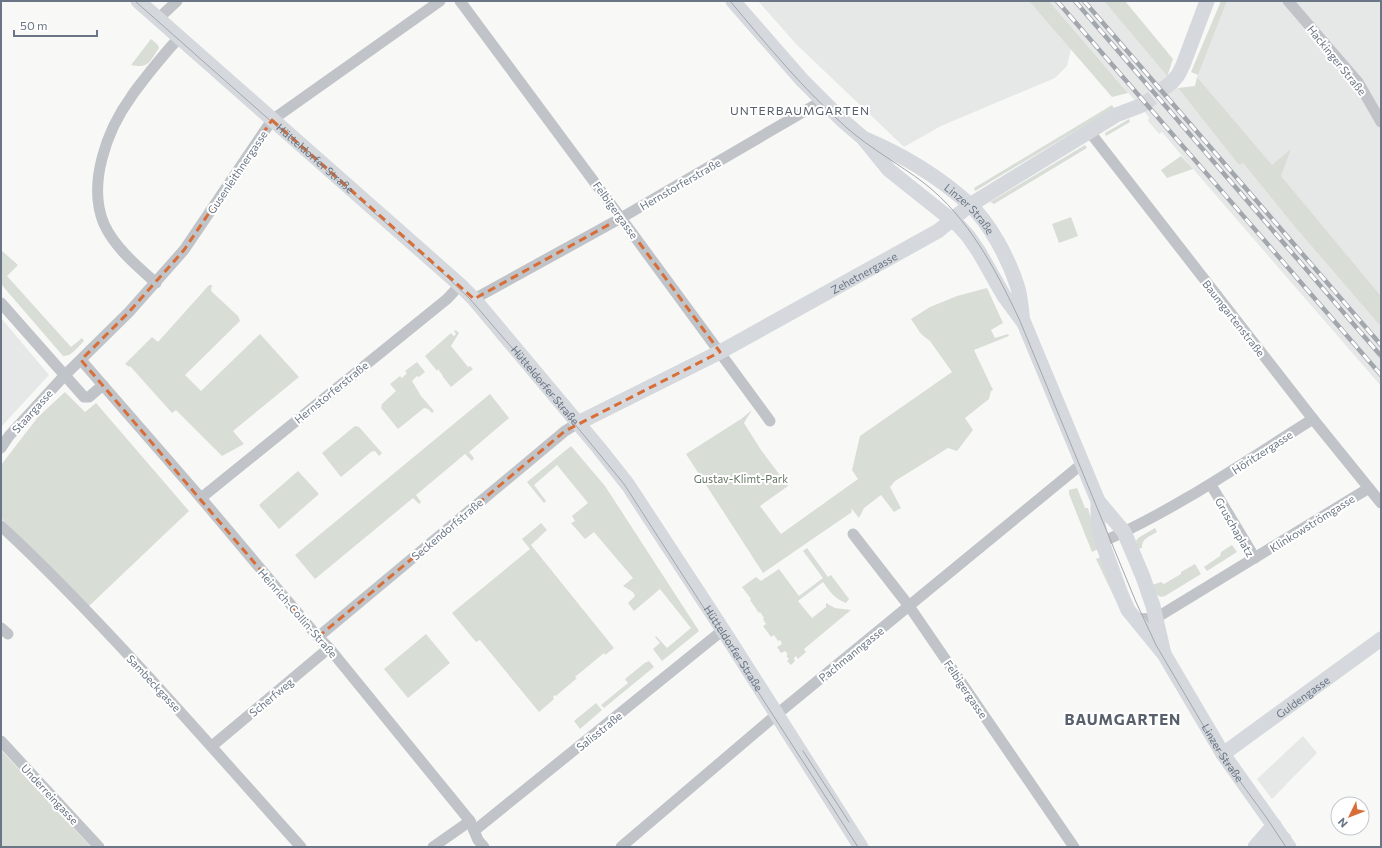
<svg xmlns="http://www.w3.org/2000/svg" width="1382" height="848" font-family="Commissioner,sans-serif">
  <style>
    .built { fill: #e6e8e7 }
    .green { fill: #d8ddd6 }
    .lines { fill: none; stroke-linecap: round; stroke-linejoin: round }
    .secondary-tunnel { stroke: #d4d8da; stroke-width: 15; stroke-dasharray: 15 8; stroke-linecap: butt }
    .street { stroke: #c0c4c8; stroke-width: 11 }
    .secondary { stroke: #d5d9dd; stroke-width: 15 }
    .tram { stroke: #a2a7ae; stroke-width: 1 }
    .rail-casing { stroke: #a2a7ae; stroke-width: 4.5 }
    .rail { stroke: #fff; stroke-width: 3; stroke-dasharray: 9; stroke-linecap: butt }
    .marked { fill: none; stroke: #d86d37; stroke-width: 3; stroke-dasharray: 8 5; stroke-linejoin: round }
    .labels { text-anchor: middle; dominant-baseline: central; stroke-width: 4; stroke-linejoin: round; paint-order: stroke }
    .street-label { font-size: 11px; fill: #6a7685; stroke: #fff }
    .park-label { font-size: 11px; fill: #667864; stroke: #fff }
    .neighbourhood-label { font-size: 12px; letter-spacing: 1px; fill: #57606b; stroke: #fff }
    .district-label { font-size: 15px; font-weight: bold; letter-spacing: 1px; fill: #57606b; stroke: #fff }
  </style>
  <rect width="100%" height="100%" fill="#f8f9f7"/>
  <g class="built">
    <polygon points="758,1 1029,1 1071,49 1067,66 1055,78 941,126 904,147 796,44"/>
    <polygon points="1049,1 1104,1 1178,88 1239,164 1243,163 1295,227 1381,327 1381,386 1193,169 1162,132 1159,134 1148,121 1149,117"/>
    <polygon points="1227,1 1381,1 1381,296 1197,77"/>
    <polygon points="1,318 49,375 1,427"/>
    <polygon points="1303,736 1317,753 1272,799 1257,779"/>
  </g>
  <g class="green">
    <polygon points="1029,1 1049,1 1128,93 1112,97"/>
    <polygon points="1104,1 1125,1 1173,59 1168,74 1169,78"/>
    <polygon points="1221,1 1227,1 1198,75 1191,72"/>
    <path d="M 151,39 L 158,45 L 159,48 C 150,61 149,69 131,65 Z"/>
    <polygon points="1197,77 1272,165 1291,149 1281,176 1381,296 1381,327 1295,227 1243,163 1239,165 1178,88 1195,86"/>
    <polygon points="1112,105 1114,108 975,191 974,188"/>
    <polygon points="1129,119 1130,122 1106,136 1105,133"/>
    <polygon points="1085,145 1087,148 994,204 990,202"/>
    <polygon points="1181,156 1193,169 1167,178 1161,170"/>
    <polygon points="1071,217 1078,236 1059,243 1052,224"/>
    <path d="M 1,250 L 18,265 L 7,276 L 71,347 L 82,338 L 84,341 C 79,346 71,357 63,356 L 1,284 Z"/>
    <polygon points="209,285 212,285 211,291 238,316 240,321 185,375 201,391 260,334 299,377 233,431 244,444 222,456 176,410 172,413 130,366 129,367 125,364 152,337 158,342"/>
    <polygon points="987,288 1003,323 991,330 995,338 1008,334 1009,336 974,350 993,390 991,391 989,399 965,418 973,430 957,451 948,448 895,481 890,487 901,508 894,512 881,495 864,508 859,518 852,509 851,510 852,512 763,573 686,454 741,419 752,410 744,423 761,450 788,486 760,506 781,534 858,479 852,470 860,436 952,372 930,341 921,334 911,319 930,307 957,296"/>
    <polygon points="456,330 459,333 451,346 468,367 470,366 473,369 451,387 443,377 443,376 438,369 437,371 425,356 451,333 454,336 456,334 454,331"/>
    <polygon points="417,362 425,372 419,377 417,376 412,381 421,396 434,411 432,413 428,409 424,408 398,429 381,408 382,404 396,391 390,384 400,376 402,378 407,373 405,371"/>
    <polygon points="65,392 85,412 96,403 189,511 89,606 1,518 1,465 38,417"/>
    <polygon points="490,394 509,418 469,452 474,458 472,461 465,454 416,495 421,502 419,504 413,498 315,579 295,555"/>
    <polygon points="355,426 359,427 382,453 379,456 375,451 371,452 341,477 322,453"/>
    <polygon points="571,446 605,486 699,631 662,661 653,649 660,643 655,637 656,636 667,648 691,628 660,589 634,611 628,603 635,596 633,592 623,586 633,578 594,532 585,539 571,523 575,521 572,516 588,503 557,465 534,485 546,501 544,503 527,482"/>
    <polygon points="298,471 319,494 279,529 259,505"/>
    <polygon points="1077,488 1085,508 1088,508 1093,527 1100,548 1092,552 1069,494 1069,490"/>
    <polygon points="541,523 547,530 531,545 614,648 605,655 604,653 575,677 577,678 556,696 555,695 553,697 554,699 539,712 480,640 476,642 452,613 530,549 522,539"/>
    <path d="M 1155,528 L 1157,532 C 1150,536 1141,539 1142,548 L 1138,549 L 1136,541 L 1138,538 Z"/>
    <polygon points="1232,545 1237,552 1207,571 1204,567 1220,556 1221,552"/>
    <path d="M 807,548 L 828,577 L 831,575 L 849,599 L 846,603 C 835,599 830,592 823,582 L 798,601 L 812,618 L 826,607 L 826,603 L 835,608 L 851,610 L 804,649 L 806,652 L 798,659 L 796,656 L 794,658 L 795,661 L 791,665 L 787,661 L 789,659 L 787,657 L 787,653 L 785,651 L 781,653 L 777,647 L 782,644 L 780,640 L 778,641 L 774,635 L 771,637 L 763,626 L 766,624 L 763,619 L 764,618 L 760,612 L 759,613 L 750,600 L 751,599 L 742,587 L 756,577 L 761,581 L 779,569 L 799,596 L 823,578 L 803,551 Z"/>
    <polygon points="1103,556 1115,599 1096,559"/>
    <polygon points="1195,564 1201,574 1165,596 1161,597 1157,595 1152,585 1161,582 1164,584 1181,574 1181,572"/>
    <polygon points="426,634 450,663 408,698 384,669"/>
    <polygon points="649,661 654,667 604,708 601,705 628,683 625,679 646,662 647,662"/>
    <polygon points="596,703 602,710 580,729 574,721"/>
    <polygon points="1,750 91,847 1,847"/>
  </g>
  <g class="lines">
    <polyline class="secondary-tunnel" points="1140,106 1151,99 1172,82"/>
    <g class="street">
      <polyline points="460,1 621,218 770,421"/>
      <polyline points="1288,1 1358,82 1381,122"/>
      <polyline points="158,19 177,1"/>
      <polyline points="1089,131 1313,419 1381,503"/>
      <path d="M 156,283 C 137,266 115,248 104,224 C 87,184 107,130 131,97 C 136,89 143,81 149,73 C 159,61 168,49 179,38"/>
      <polyline points="474,299 621,218 822,101"/>
      <polyline points="1,303 84,397 89,397 103,385"/>
      <polyline points="81,360 201,498 318,637 329,648 470,821 478,840 484,847"/>
      <polyline points="1,448 9,436 64,376 129,312 184,250 272,120 440,1"/>
      <polyline points="1211,485 1255,558"/>
      <polyline points="201,498 447,299 460,285"/>
      <path d="M 1,526 C 52,573 99,623 145,673 C 198,731 249,789 301,847"/>
      <polyline points="853,534 909,606 1074,847"/>
      <path d="M 1102,542 C 1177,509 1244,462 1313,419"/>
      <polyline points="1137,619 1156,618 1369,488"/>
      <polyline points="1,628 8,634"/>
      <polyline points="318,637 565,431 578,423"/>
      <polyline points="1,741 99,847"/>
      <polyline points="212,746 329,648"/>
      <polyline points="474,831 723,630"/>
      <polyline points="433,847 470,821"/>
      <polyline points="621,847 776,715 1083,463"/>
    </g>
    <g class="secondary">
      <path id="s1" d="M 138,1 L 460,285 L 474,299 L 598,447 L 628,485 L 723,630 L 861,847"/>
      <polyline points="733,1 802,80 841,119 863,138 889,170 958,225 968,236 979,252 1004,296 1024,323 1098,501 1124,532 1143,577 1153,606 1164,654"/>
      <polyline points="1172,82 1178,75 1183,65 1207,1"/>
      <path id="s2" d="M 865,139 C 903,155 939,177 969,204 C 990,223 1008,258 1017,285 C 1021,296 1021,309 1023,321"/>
      <path id="s3" d="M 578,423 L 720,352 L 938,231 L 970,205 L 1116,115 L 1140,106"/>
      <path id="s4" d="M 1098,501 L 1098,524 L 1102,542 L 1121,594 L 1128,610 L 1164,654 L 1223,754 L 1289,847"/>
      <path id="s5" d="M 1223,754 L 1381,639"/>
      <polyline points="1255,847 1274,825"/>
      <polyline points="1271,847 1284,839"/>
    </g>
    <g class="tram">
      <polyline points="135,1 447,277 470,299 513,349 624,484 858,847"/>
      <path d="M 730,1 C 767,45 804,90 847,128 C 871,149 899,164 924,183 C 969,218 996,270 1020,321 L 1136,602 L 1156,645 L 1220,754 L 1266,817 L 1286,847"/>
      <polyline points="803,751 849,822"/>
    </g>
    <g class="rail-casing">
      <g id="rail">
        <polyline points="1057,1 1381,375"/>
        <polyline points="1075,1 1381,356"/>
        <polyline points="1084,1 1381,345"/>
      </g>
    </g>
    <use href="#rail" class="rail"/>
  </g>
  <path class="marked" d="M 272,120 L 474,299 L 621,218 L 720,352 L 565,431 L 318,637 L 81,360 L 129,312 L 184,250 Z"/>
  <g class="labels">
    <g class="street-label">
      <text transform="translate(1337 60) rotate(51)">Hackinger Straße</text>
      <text stroke="none"><textPath href="#s1" startOffset="237">Hütteldorfer Straße</textPath></text>
      <text transform="translate(237 172) rotate(-56)">Gusenleithnergasse</text>
      <text transform="translate(680 184) rotate(-30)">Hernstorferstraße</text>
      <text transform="translate(616 210) rotate(54)">Felbigergasse</text>
      <text stroke="none"><textPath href="#s2" startOffset="127">Linzer Straße</textPath></text>
      <text stroke="none"><textPath href="#s3" startOffset="323">Zehetnergasse</textPath></text>
      <text transform="translate(1234 318) rotate(52)">Baumgartenstraße</text>
      <text stroke="none"><textPath href="#s1" startOffset="561">Hütteldorfer Straße</textPath></text>
      <text transform="translate(331 392) rotate(-39)">Hernstorferstraße</text>
      <text transform="translate(32 411) rotate(-48)">Staargasse</text>
      <text transform="translate(1262 452) rotate(-33)">Höritzergasse</text>
      <text transform="translate(1312 523) rotate(-32)">Klinkowströmgasse</text>
      <text transform="translate(1235 527) rotate(60)">Gruschaplatz</text>
      <text transform="translate(447 529) rotate(-40)">Seckendorfstraße</text>
      <text transform="translate(298 613) rotate(49)">Heinrich-Collin-Straße</text>
      <text stroke="none"><textPath href="#s1" startOffset="885">Hütteldorfer Straße</textPath></text>
      <text transform="translate(851 654) rotate(-39)">Pachmanngasse</text>
      <text transform="translate(154 683) rotate(47)">Sambeckgasse</text>
      <text transform="translate(966 689) rotate(56)">Felbigergasse</text>
      <text transform="translate(271 697) rotate(-40)">Scherfweg</text>
      <text stroke="none"><textPath href="#s5" startOffset="98">Guldengasse</textPath></text>
      <text transform="translate(599 731) rotate(-39)">Salisstraße</text>
      <text stroke="none"><textPath href="#s4" startOffset="286">Linzer Straße</textPath></text>
      <text transform="translate(50 794) rotate(47)">Underreingasse</text>
    </g>
    <g class="park-label">
      <text x="741" y="478">Gustav-Klimt-Park</text>
    </g>
    <g class="neighbourhood-label">
      <text x="800" y="110">UNTERBAUMGARTEN</text>
    </g>
    <g class="district-label">
      <text x="1123" y="719">BAUMGARTEN</text>
    </g>
  </g>
  <rect width="1382" height="848" fill="none" stroke="#6a7685" stroke-width="4"/>
  <g transform="translate(1350 816) rotate(227)"><circle r="19" fill="#ffffff" stroke="#c3c8ce"/>
  <path d="M0-3L7 15L0 10L-7 15Z" fill="#d86d37"/>
  <text y="-6" font-size="11" font-weight="bold" text-anchor="middle" fill="#6a7685">N</text>
  </g>
  <path d="M14 30v6h83v-6" fill="none" stroke="#6a7685" stroke-width="2"/>
  <text x="20" y="30" font-size="12" fill="#6a7685" stroke="#ffffff" stroke-width="3" paint-order="stroke">50 m</text>
</svg>
